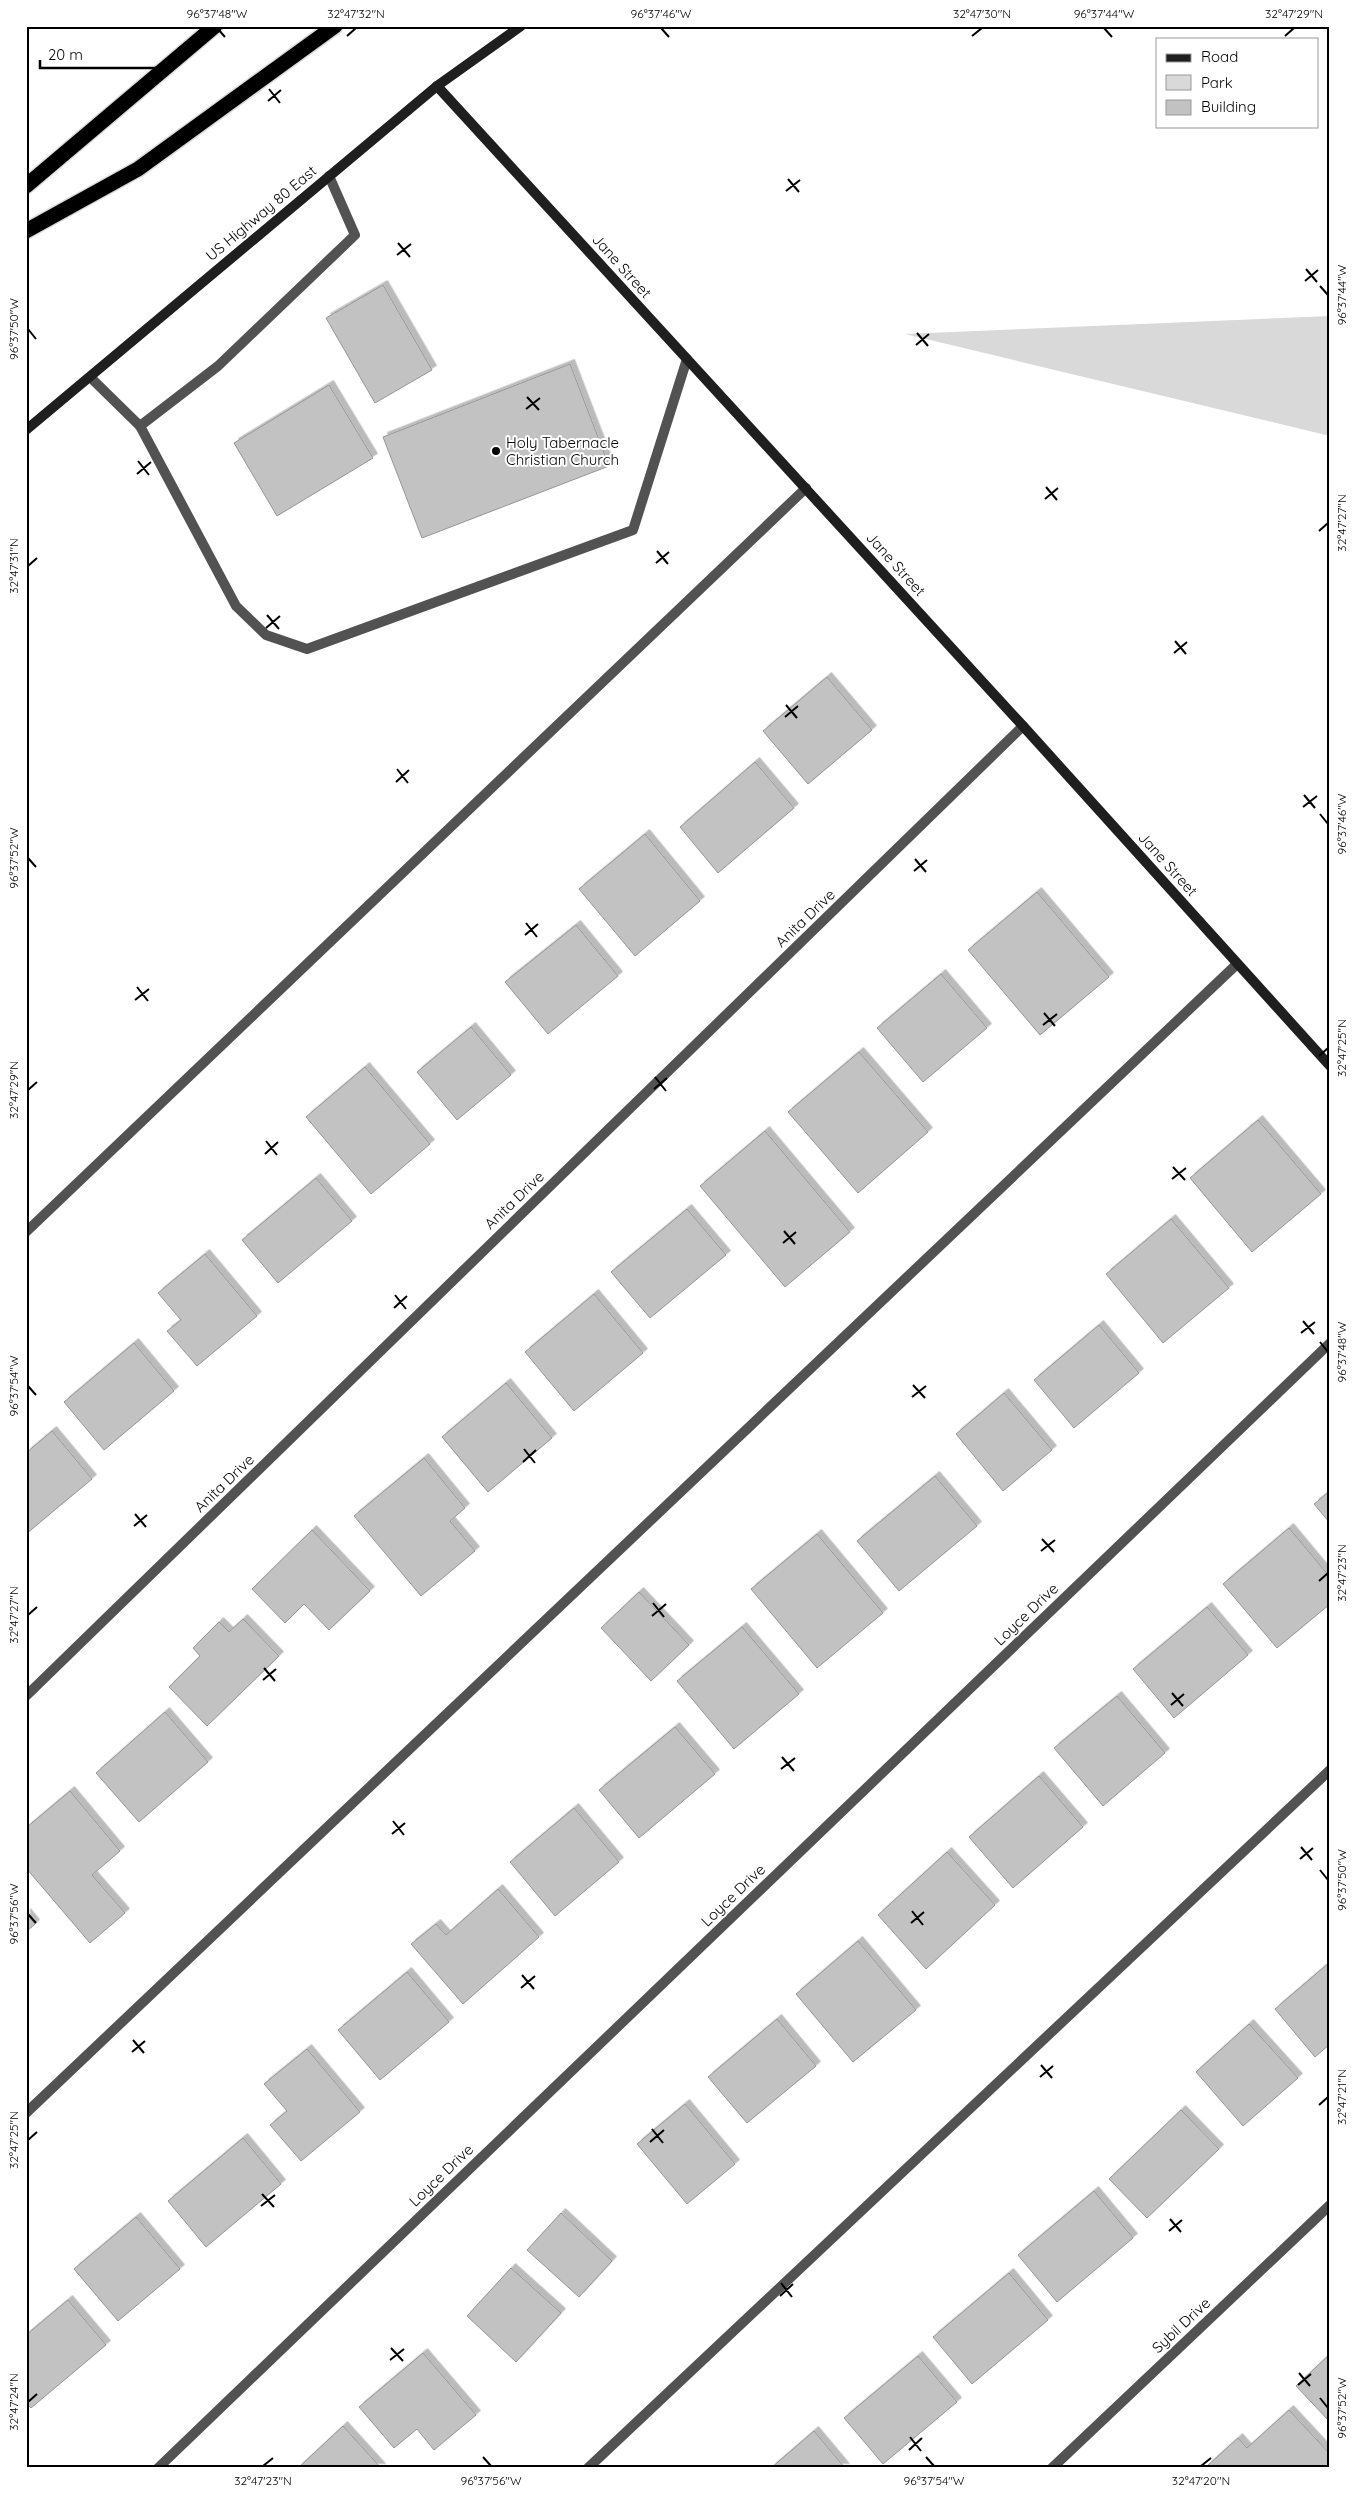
<svg xmlns="http://www.w3.org/2000/svg" width="1356" height="2494" font-family="Quicksand,sans-serif">
  <style>
    .green { fill: #d9d9d9 }
    .building { fill: #c2c2c2; stroke: #969696; filter: url(#shadow) }
    .lines { fill: none; stroke-linecap: round; stroke-linejoin: round }
    .highway-casing { stroke: #dbdbdb; stroke-width: 18 }
    .lane { stroke: #525252; stroke-width: 10 }
    .street { stroke: #525252; stroke-width: 10 }
    .secondary { stroke: #1f1f1f; stroke-width: 10 }
    .highway { stroke: #000; stroke-width: 15 }
    .ticks { fill: none; stroke: #000; stroke-width: 2 }
    .poi-dot { fill: #000; stroke: #fff; stroke-width: 2 }
    .labels { text-anchor: middle; dominant-baseline: central; stroke-width: 4; stroke-linejoin: round; paint-order: stroke }
    .street-label { font-size: 15px; fill: #000; stroke: #fff }
    .poi-label { font-size: 15px; fill: #000; stroke: #fff; text-anchor: start }
    .neatline { fill: none; stroke: #000; stroke-width: 2 }
    .ticks-label { font-size: 12px; text-anchor: middle; fill: #000 }
  </style>
  <defs>
    <filter id="shadow"><feDropShadow dx="4.5" dy="-4.5" stdDeviation="0" flood-color="#0004"/></filter>
  </defs>
  <rect width="100%" height="100%" fill="#fff"/>
  <polygon class="green" points="1330,316 1330,436 905,334"/>
  <g class="building">
    <polygon points="383,285 432,370 375,403 326,318"/>
    <polygon points="570,364 609,466 422,538 383,437"/>
    <polygon points="329,385 373,458 277,516 234,443"/>
    <polygon points="827,677 872,730 808,784 763,731"/>
    <polygon points="755,762 794,808 718,873 680,827"/>
    <polygon points="645,834 700,901 635,956 579,889"/>
    <polygon points="1037,892 1109,977 1040,1035 968,950"/>
    <polygon points="576,925 618,976 548,1034 505,982"/>
    <polygon points="941,974 987,1028 923,1082 877,1028"/>
    <polygon points="471,1027 511,1075 457,1120 417,1072"/>
    <polygon points="859,1052 928,1132 858,1193 788,1112"/>
    <polygon points="365,1067 430,1144 371,1194 306,1117"/>
    <polygon points="1258,1120 1321,1194 1252,1252 1190,1178"/>
    <polygon points="765,1131 850,1232 785,1287 700,1186"/>
    <polygon points="316,1178 352,1221 278,1283 242,1240"/>
    <polygon points="687,1209 726,1255 650,1318 611,1272"/>
    <polygon points="1171,1219 1229,1288 1163,1343 1106,1274"/>
    <polygon points="205,1254 257,1316 197,1366 167,1331 181,1320 158,1293"/>
    <polygon points="594,1294 643,1353 574,1411 525,1352"/>
    <polygon points="1099,1325 1139,1373 1074,1428 1034,1380"/>
    <polygon points="134,1343 174,1391 104,1450 64,1402"/>
    <polygon points="506,1383 552,1438 488,1492 442,1437"/>
    <polygon points="1004,1393 1052,1450 1003,1491 956,1434"/>
    <polygon points="52,1431 92,1479 26,1534 26,1453"/>
    <polygon points="424,1458 465,1508 450,1521 475,1551 421,1596 354,1516"/>
    <polygon points="935,1476 977,1526 899,1591 857,1541"/>
    <polygon points="1330,1491 1330,1523 1314,1504"/>
    <polygon points="1289,1528 1330,1577 1330,1604 1277,1648 1223,1584"/>
    <polygon points="312,1530 370,1591 329,1630 304,1604 285,1623 252,1589"/>
    <polygon points="817,1534 883,1613 817,1668 751,1589"/>
    <polygon points="639,1592 689,1645 651,1681 601,1628"/>
    <polygon points="1207,1607 1248,1655 1174,1718 1133,1669"/>
    <polygon points="243,1619 279,1656 207,1726 169,1687 200,1656 193,1648 219,1622 229,1632"/>
    <polygon points="742,1627 799,1694 734,1749 677,1681"/>
    <polygon points="1117,1696 1165,1753 1103,1806 1054,1748"/>
    <polygon points="165,1712 208,1762 139,1822 96,1773"/>
    <polygon points="675,1727 715,1774 639,1838 599,1790"/>
    <polygon points="1039,1776 1083,1827 1013,1888 969,1837"/>
    <polygon points="70,1791 120,1851 92,1875 125,1913 90,1943 26,1868 26,1828"/>
    <polygon points="574,1808 619,1862 555,1916 510,1862"/>
    <polygon points="947,1852 995,1905 926,1969 878,1915"/>
    <polygon points="498,1889 539,1937 463,2004 411,1944 436,1924 446,1935"/>
    <polygon points="26,1913 35,1924 26,1932"/>
    <polygon points="858,1941 916,2010 853,2062 796,1994"/>
    <polygon points="1330,1962 1330,2044 1315,2057 1275,2009"/>
    <polygon points="407,1972 449,2022 380,2080 338,2030"/>
    <polygon points="777,2019 816,2066 747,2123 708,2077"/>
    <polygon points="1249,2024 1298,2078 1243,2126 1196,2072"/>
    <polygon points="307,2049 360,2112 301,2161 270,2125 287,2111 264,2084"/>
    <polygon points="685,2104 735,2164 687,2204 637,2144"/>
    <polygon points="1181,2110 1219,2149 1147,2218 1109,2179"/>
    <polygon points="243,2138 281,2184 206,2247 168,2201"/>
    <polygon points="1094,2191 1133,2238 1057,2302 1018,2255"/>
    <polygon points="561,2213 612,2261 579,2297 527,2250"/>
    <polygon points="136,2217 180,2269 118,2321 74,2269"/>
    <polygon points="511,2268 561,2313 516,2362 467,2316"/>
    <polygon points="1009,2273 1048,2320 972,2384 933,2337"/>
    <polygon points="68,2300 106,2345 31,2408 26,2403 26,2335"/>
    <polygon points="423,2353 476,2415 434,2450 417,2429 394,2448 359,2407"/>
    <polygon points="1330,2354 1330,2422 1296,2386"/>
    <polygon points="918,2356 957,2402 883,2464 844,2418"/>
    <polygon points="1289,2410 1330,2454 1330,2463 1324,2468 1207,2466 1238,2438 1247,2448"/>
    <polygon points="343,2426 381,2468 298,2468"/>
    <polygon points="814,2431 845,2468 771,2468"/>
  </g>
  <g class="lines">
    <g class="highway-casing">
      <g id="highway">
        <polyline points="26,186 215,26"/>
        <polyline points="26,231 138,169 335,26"/>
      </g>
    </g>
    <g class="lane">
      <polyline points="90,377 140,426 218,366 355,235 329,176"/>
      <polyline points="140,426 236,606 266,635 307,649 633,530 687,359"/>
      <polyline points="26,1232 806,488"/>
      <polyline points="26,2113 1237,964"/>
      <polyline points="588,2468 1330,1770"/>
    </g>
    <g class="street">
      <polyline points="26,1696 1023,726"/>
      <polyline points="158,2468 1330,1343"/>
      <polyline points="1052,2468 1330,2205"/>
    </g>
    <g class="secondary">
      <polyline points="437,86 1023,726 1330,1066"/>
      <polyline points="26,430 437,86 521,26"/>
    </g>
    <use href="#highway" class="highway"/>
  </g>
  <path class="ticks" d="M 217,28 L 225,37M 661,28 L 669,37M 1104,28 L 1112,37M 347,36 L 356,28M 972,36 L 982,28M 1285,36 L 1294,28M 269,89 L 280,103M 268,101 L 281,90M 788,179 L 799,192M 786,191 L 800,180M 398,243 L 410,257M 397,255 L 411,244M 1306,269 L 1317,282M 1305,281 L 1318,270M 1320,286 L 1328,295M 28,329 L 36,339M 917,333 L 928,346M 916,345 L 929,334M 527,397 L 539,410M 526,409 L 540,398M 138,461 L 149,475M 137,474 L 151,462M 1046,487 L 1057,500M 1045,499 L 1058,488M 1319,531 L 1328,523M 657,551 L 668,564M 656,563 L 669,552M 28,566 L 37,558M 267,615 L 279,629M 266,628 L 280,616M 1175,641 L 1186,654M 1174,653 L 1187,642M 786,705 L 797,718M 785,717 L 798,706M 397,769 L 408,783M 396,782 L 409,770M 1304,795 L 1315,808M 1303,807 L 1317,796M 1320,814 L 1328,824M 28,858 L 36,867M 915,859 L 926,872M 914,871 L 927,860M 526,923 L 537,937M 525,935 L 538,924M 137,987 L 148,1001M 135,1000 L 149,989M 1044,1013 L 1055,1026M 1043,1025 L 1057,1014M 1319,1056 L 1328,1048M 655,1077 L 666,1091M 654,1089 L 667,1078M 28,1090 L 37,1082M 266,1141 L 277,1155M 265,1154 L 278,1142M 1173,1167 L 1185,1180M 1172,1179 L 1186,1168M 784,1231 L 795,1244M 783,1243 L 796,1232M 395,1295 L 406,1309M 394,1308 L 407,1296M 1303,1321 L 1314,1334M 1301,1333 L 1315,1322M 1320,1342 L 1328,1352M 913,1385 L 925,1398M 28,1386 L 36,1395M 912,1397 L 926,1386M 524,1449 L 535,1463M 523,1462 L 536,1450M 135,1514 L 146,1527M 134,1526 L 147,1515M 1042,1539 L 1054,1552M 1041,1551 L 1055,1540M 1319,1581 L 1328,1573M 653,1603 L 664,1617M 28,1615 L 37,1607M 652,1616 L 666,1604M 264,1668 L 275,1681M 263,1680 L 276,1669M 1172,1693 L 1183,1706M 1171,1705 L 1184,1694M 782,1757 L 794,1771M 781,1769 L 795,1758M 393,1821 L 404,1835M 392,1834 L 405,1823M 1301,1847 L 1312,1860M 1300,1859 L 1313,1848M 1320,1870 L 1328,1880M 912,1911 L 923,1925M 28,1914 L 36,1923M 911,1923 L 924,1912M 522,1975 L 534,1989M 521,1988 L 535,1976M 133,2040 L 144,2053M 132,2052 L 145,2041M 1041,2065 L 1052,2078M 1040,2077 L 1053,2066M 1319,2105 L 1328,2097M 652,2129 L 663,2143M 28,2140 L 37,2132M 650,2142 L 664,2130M 262,2194 L 274,2207M 261,2206 L 275,2195M 1170,2219 L 1181,2232M 1169,2231 L 1182,2220M 781,2283 L 792,2297M 780,2296 L 793,2284M 391,2348 L 403,2361M 390,2360 L 404,2349M 1299,2373 L 1310,2386M 1298,2385 L 1311,2374M 1320,2398 L 1328,2408M 28,2402 L 37,2394M 910,2437 L 921,2451M 909,2450 L 922,2438M 483,2457 L 491,2466M 926,2457 L 934,2466M 263,2466 L 273,2458M 1201,2466 L 1211,2458"/>
  <circle class="poi-dot" cx="496" cy="451" r="5"/>
  <g class="labels">
    <g class="street-label">
      <text transform="translate(261 213) rotate(-40)">US Highway 80 East</text>
      <text transform="translate(622 266) rotate(48)">Jane Street</text>
      <text transform="translate(896 564) rotate(48)">Jane Street</text>
      <text transform="translate(1168 864) rotate(48)">Jane Street</text>
      <text transform="translate(805 918) rotate(-44)">Anita Drive</text>
      <text transform="translate(514 1200) rotate(-44)">Anita Drive</text>
      <text transform="translate(224 1483) rotate(-44)">Anita Drive</text>
      <text transform="translate(1026 1614) rotate(-44)">Loyce Drive</text>
      <text transform="translate(733 1895) rotate(-44)">Loyce Drive</text>
      <text transform="translate(441 2175) rotate(-44)">Loyce Drive</text>
      <text transform="translate(1181 2325) rotate(-43)">Sybil Drive</text>
    </g>
    <g class="poi-label">
      <text x="506" y="442">Holy Tabernacle<tspan x="506" dy="17">Christian Church</tspan></text>
    </g>
  </g>
  <rect width="1356" height="2494" fill="none" stroke="#ffffff" stroke-width="55"/>
  <rect x="1156" y="38" width="162" height="90" fill="#ffffff" stroke="#999999"/>
  <rect x="1166" y="54" width="25" height="8" fill="#1f1f1f" stroke="#999999"/>
  <text x="1201" y="62" font-size="15" fill="#000000">Road</text>
  <rect x="1166" y="75" width="25" height="15" fill="#d9d9d9" stroke="#999999"/>
  <text x="1201" y="88" font-size="15" fill="#000000">Park</text>
  <rect x="1166" y="100" width="25" height="15" fill="#c2c2c2" stroke="#999999"/>
  <text x="1201" y="112" font-size="15" fill="#000000">Building</text>
  <path d="M40 60v8h130v-8" fill="none" stroke="#000000" stroke-width="2.5"/>
  <text x="48" y="60" font-size="15" fill="#000000" stroke="#ffffff" stroke-width="4" paint-order="stroke">20 m</text>
  <rect x="28" y="28" width="1300" height="2438" class="neatline"/>
  <g class="ticks-label">
    <text x="217" y="18">96°37'48"W</text>
    <text x="356" y="18">32°47'32"N</text>
    <text x="661" y="18">96°37'46"W</text>
    <text x="982" y="18">32°47'30"N</text>
    <text x="1104" y="18">96°37'44"W</text>
    <text x="1294" y="18">32°47'29"N</text>
    <text transform="translate(1342 295) rotate(-90)" y="4">96°37'44"W</text>
    <text transform="translate(14 329) rotate(-90)" y="4">96°37'50"W</text>
    <text transform="translate(1342 523) rotate(-90)" y="4">32°47'27"N</text>
    <text transform="translate(14 566) rotate(-90)" y="4">32°47'31"N</text>
    <text transform="translate(1342 824) rotate(-90)" y="4">96°37'46"W</text>
    <text transform="translate(14 858) rotate(-90)" y="4">96°37'52"W</text>
    <text transform="translate(1342 1048) rotate(-90)" y="4">32°47'25"N</text>
    <text transform="translate(14 1090) rotate(-90)" y="4">32°47'29"N</text>
    <text transform="translate(1342 1352) rotate(-90)" y="4">96°37'48"W</text>
    <text transform="translate(14 1386) rotate(-90)" y="4">96°37'54"W</text>
    <text transform="translate(1342 1573) rotate(-90)" y="4">32°47'23"N</text>
    <text transform="translate(14 1615) rotate(-90)" y="4">32°47'27"N</text>
    <text transform="translate(1342 1880) rotate(-90)" y="4">96°37'50"W</text>
    <text transform="translate(14 1914) rotate(-90)" y="4">96°37'56"W</text>
    <text transform="translate(1342 2097) rotate(-90)" y="4">32°47'21"N</text>
    <text transform="translate(14 2140) rotate(-90)" y="4">32°47'25"N</text>
    <text transform="translate(14 2402) rotate(-90)" y="4">32°47'24"N</text>
    <text transform="translate(1342 2408) rotate(-90)" y="4">96°37'52"W</text>
    <text x="263" y="2485">32°47'23"N</text>
    <text x="491" y="2485">96°37'56"W</text>
    <text x="934" y="2485">96°37'54"W</text>
    <text x="1201" y="2485">32°47'20"N</text>
  </g>
</svg>
